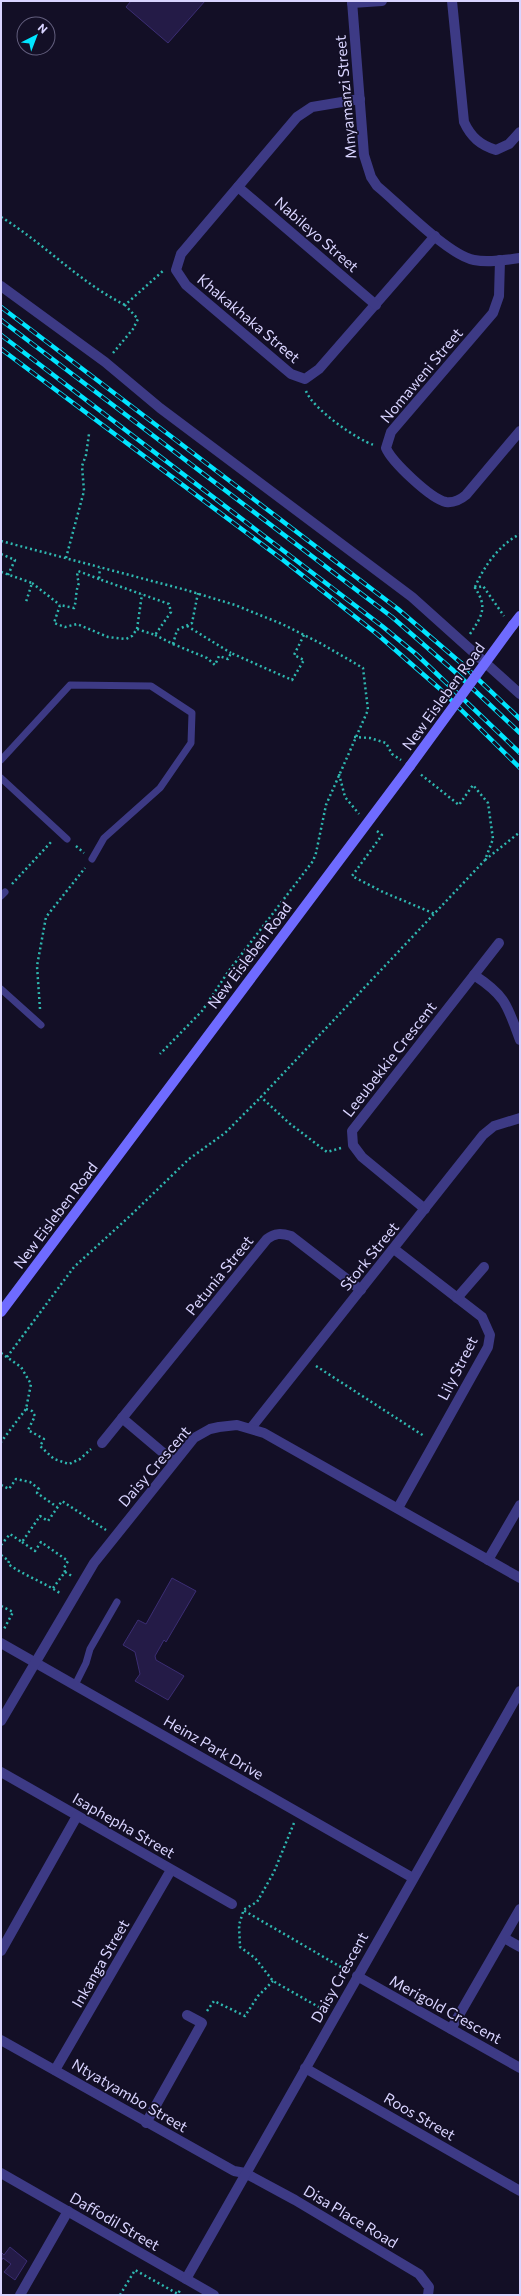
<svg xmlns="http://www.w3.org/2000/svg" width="521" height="2296" font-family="Commissioner,sans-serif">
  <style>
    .building { fill: #241b47; stroke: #3b2d73 }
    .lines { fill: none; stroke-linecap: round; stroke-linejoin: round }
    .path { stroke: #2fb8b0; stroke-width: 2.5; stroke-dasharray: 2 3; stroke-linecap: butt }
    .service { stroke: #3d3a85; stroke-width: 7 }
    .minor { stroke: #3d3a85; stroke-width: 10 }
    .secondary { stroke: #6f6bff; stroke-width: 10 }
    .rail-casing { stroke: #00e5ff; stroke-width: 4.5 }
    .rail { stroke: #130f26; stroke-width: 3; stroke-dasharray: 9; stroke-linecap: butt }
    .secondary-bridge { stroke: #6f6bff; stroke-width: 10 }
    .labels { text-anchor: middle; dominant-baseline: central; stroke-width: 3.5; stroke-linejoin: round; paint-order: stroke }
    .street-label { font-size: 15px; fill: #d9d4ff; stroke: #130f26 }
  </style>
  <rect width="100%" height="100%" fill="#130f26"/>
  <g class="building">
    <polygon points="131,1 205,1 168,43 126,7"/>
    <polygon points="172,1578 196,1591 166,1642 164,1640 155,1656 156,1660 184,1676 168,1700 135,1681 140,1674 135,1652 123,1645 138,1620 146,1624"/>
    <polygon points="10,2247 27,2261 15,2280 4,2272 11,2264 3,2258 1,2261 1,2252 4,2255"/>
  </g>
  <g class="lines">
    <g class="path">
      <path d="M 1,217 C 45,244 79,282 125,305"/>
      <polyline points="113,353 133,329 138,319 125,305 164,270"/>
      <path d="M 306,391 C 312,408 357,440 374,445"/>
      <polyline points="1,541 186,590 235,605 282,624 320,643 363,668 368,710 326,805 316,853 313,861 228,972 202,1011 160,1054"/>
      <polyline points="1,554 15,560 8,575"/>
      <polyline points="66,558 84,491 82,466 86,455 89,434"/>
      <polyline points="1,572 32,583 26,602"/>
      <path d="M 99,579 L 78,571 L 77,576 L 79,583 C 75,592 77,599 74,608 L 60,605 L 54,623 L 65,627 L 77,624 L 108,637 L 126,639 L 132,636 L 137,629 L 155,635 L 171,612 L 169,604 L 99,579 L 100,568"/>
      <polyline points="32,583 60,605"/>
      <path d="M 475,587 C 484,566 499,545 520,534"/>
      <polyline points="187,626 231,653"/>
      <polyline points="137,629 142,594"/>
      <path d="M 470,634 C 482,616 488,607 475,588 L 483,586 L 504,616"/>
      <polyline points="155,635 173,644 177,630 192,623 198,593"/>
      <polyline points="173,644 207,658 215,665 219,656 228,659 231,653 292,680 304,660 294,655 304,635"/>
      <polyline points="354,737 370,738 386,743 392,754 401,760"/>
      <polyline points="339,774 345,797 359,814"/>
      <polyline points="377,831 382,835 352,876 383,892 435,914"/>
      <polyline points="76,846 84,853"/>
      <polyline points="485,860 520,832"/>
      <polyline points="12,884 52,841"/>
      <polyline points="40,1009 37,966 46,917 85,868"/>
      <polyline points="341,1148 327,1152 289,1123 261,1097 485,860 493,839 488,803 473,785 459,805 419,773"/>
      <polyline points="1,1353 21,1367 31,1384 26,1409 1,1442"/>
      <polyline points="7,1357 74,1267 131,1215 189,1159 225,1133 261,1097"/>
      <polyline points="316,1366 424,1436"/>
      <polyline points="26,1409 32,1411 35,1416 28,1430 44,1439 40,1446 54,1459 69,1464 80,1459 91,1449"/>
      <polyline points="1,1485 9,1489 16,1479 30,1482 39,1489 37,1493 57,1507"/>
      <polyline points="22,1542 35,1551 41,1542 68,1561 64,1568 65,1572"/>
      <polyline points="1,1545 10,1534 22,1542 40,1516 48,1521 62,1501 106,1530"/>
      <path d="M 1,1555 L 9,1561 L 8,1564 C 25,1576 44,1582 61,1594"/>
      <polyline points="53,1588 65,1572 72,1576"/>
      <polyline points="1,1606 13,1612 3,1631"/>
      <polyline points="294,1823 274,1872 257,1902 243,1910 346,1970"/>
      <polyline points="243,1912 239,1925 240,1947 255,1958 273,1981 324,2010"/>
      <polyline points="207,2011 214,2001 245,2016 258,1996 273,1981"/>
      <polyline points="120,2295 135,2270 178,2294 180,2290"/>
    </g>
    <g class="service">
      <polyline points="1,760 70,685 151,686 192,713 191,743 160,788 104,838 92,859"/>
      <polyline points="1,778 67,839"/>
      <polyline points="1,896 5,892"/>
      <polyline points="1,989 41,1025"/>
      <polyline points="75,1685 86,1663 90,1649 117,1602"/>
    </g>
    <g class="minor">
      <path d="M 352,1 L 364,155 L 371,177 L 377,186 C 399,204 448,255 474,260 C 489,263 505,260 520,258"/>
      <path d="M 452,1 L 464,122 C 471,137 480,145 496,150 L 509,144 L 520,132"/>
      <polyline points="352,3 382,1"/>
      <polyline points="360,99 312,107 297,117 181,254 176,270 186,285 291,374 305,379 319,369 435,236"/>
      <polyline points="238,187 376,305"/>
      <path d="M 500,260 L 499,296 L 493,313 L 391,432 L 386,448 C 392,462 431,499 446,502 C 454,503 460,500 466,495 L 520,431"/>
      <polyline points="1,286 105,362 160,408 412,597 520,694"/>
      <path d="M 474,975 C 506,996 507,1005 520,1040"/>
      <polyline points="425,1209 362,1157 353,1145 352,1131 499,943"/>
      <polyline points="394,1249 482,1317 490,1335 488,1347 398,1508"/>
      <polyline points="457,1298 484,1267"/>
      <polyline points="122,1418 174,1462"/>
      <polyline points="251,1428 483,1135 494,1126 520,1118"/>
      <path d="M 102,1443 L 267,1239 C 275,1233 281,1233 291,1236 L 361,1290"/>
      <polyline points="488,1560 520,1505"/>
      <polyline points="1,1643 413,1878"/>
      <polyline points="1,1721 94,1563 194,1438 210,1429 219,1427 237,1425 264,1433 520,1578"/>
      <polyline points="1,1772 232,1904"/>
      <polyline points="504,1938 520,1947"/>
      <polyline points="1,1951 77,1816"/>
      <polyline points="357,1976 520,2068"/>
      <polyline points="451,2029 520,1909"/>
      <polyline points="1,2040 234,2171 245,2173 295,2200 419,2274 429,2287 428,2295"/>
      <polyline points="305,2068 520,2191"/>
      <polyline points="55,2070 171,1870"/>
      <polyline points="146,2123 202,2023 187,2015"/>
      <polyline points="1,2173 214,2295"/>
      <polyline points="186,2279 520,1691"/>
      <polyline points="20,2295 68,2211"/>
    </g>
    <g class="secondary">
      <polyline points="513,625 520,616"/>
      <polyline points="1,1312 410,766"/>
    </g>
    <g class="rail-casing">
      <g id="rail">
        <polyline points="1,307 398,609 461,663 520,719"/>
        <polyline points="1,320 392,617 454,671 520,733"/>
        <polyline points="1,335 382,626 416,654 520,753"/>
        <polyline points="1,349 283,560 377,634 440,689 520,768"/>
      </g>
    </g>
    <use href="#rail" class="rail"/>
    <polyline class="secondary-bridge" points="410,766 513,625"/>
  </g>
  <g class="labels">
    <g class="street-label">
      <text transform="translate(345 97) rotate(-95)">Mnyamanzi Street</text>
      <text transform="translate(317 234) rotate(41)">Nabileyo Street</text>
      <text transform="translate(249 318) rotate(40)">Khakakhaka Street</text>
      <text transform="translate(421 375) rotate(-50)">Nomaweni Street</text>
      <text transform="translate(443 696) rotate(-54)">New Eisleben Road</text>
      <text transform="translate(249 955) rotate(-53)">New Eisleben Road</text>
      <text transform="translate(389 1059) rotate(-52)">Leeubekkie Crescent</text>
      <text transform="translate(55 1215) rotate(-53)">New Eisleben Road</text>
      <text transform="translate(369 1256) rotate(-51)">Stork Street</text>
      <text transform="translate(219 1275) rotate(-51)">Petunia Street</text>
      <text transform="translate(457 1368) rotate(-63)">Lily Street</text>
      <text transform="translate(154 1466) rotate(-49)">Daisy Crescent</text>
      <text transform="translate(214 1747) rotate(30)">Heinz Park Drive</text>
      <text transform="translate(124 1825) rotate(30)">Isaphepha Street</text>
      <text transform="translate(100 1963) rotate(-60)">Inkanga Street</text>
      <text transform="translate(339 1977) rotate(-61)">Daisy Crescent</text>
      <text transform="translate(446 2009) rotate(29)">Merigold Crescent</text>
      <text transform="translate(130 2095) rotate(30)">Ntyatyambo Street</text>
      <text transform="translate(420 2116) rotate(30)">Roos Street</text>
      <text transform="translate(351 2216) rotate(31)">Disa Place Road</text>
      <text transform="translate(115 2221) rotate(30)">Daffodil Street</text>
    </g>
  </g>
  <rect width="521" height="2296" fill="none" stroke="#d9d4ff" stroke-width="4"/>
  <g transform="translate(36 36) rotate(42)"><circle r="19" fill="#130f26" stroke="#625e7d"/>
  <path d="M0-3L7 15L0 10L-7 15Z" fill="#00e5ff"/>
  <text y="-6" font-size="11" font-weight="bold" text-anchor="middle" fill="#d9d4ff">N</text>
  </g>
</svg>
